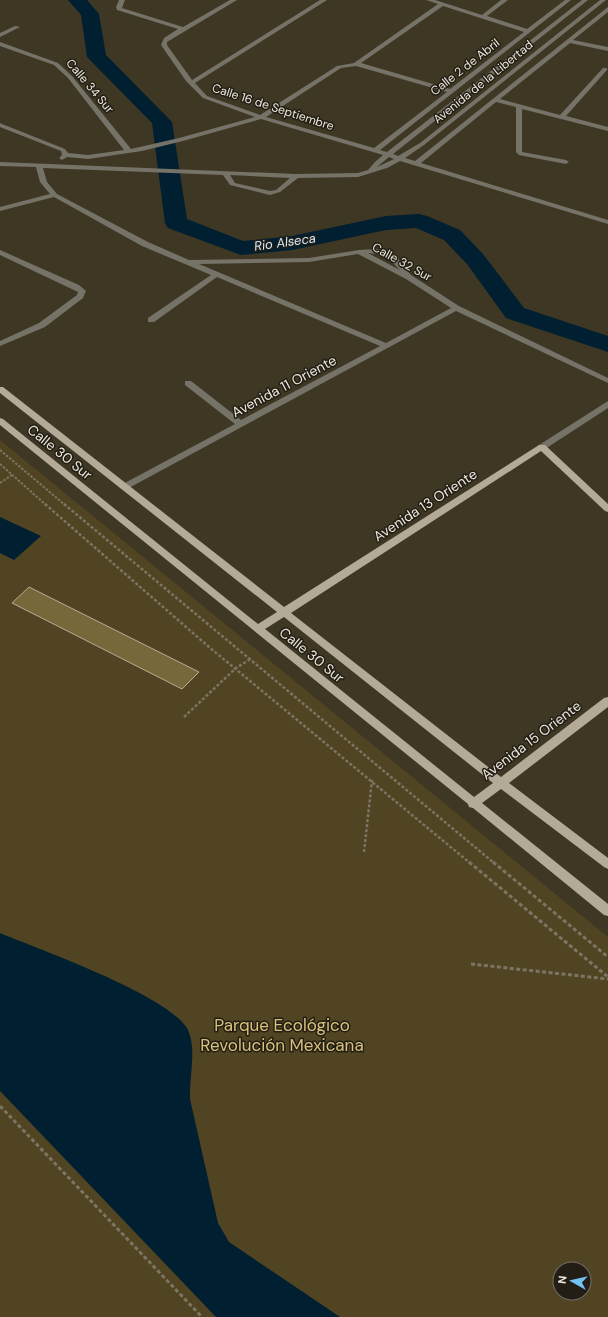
<svg xmlns="http://www.w3.org/2000/svg" width="608" height="1317" font-family="'DM Sans',sans-serif">
  <style>
    .green { fill: #514422; fill-rule: evenodd }
    .water { fill: #001f31 }
    .lines { fill: none; stroke-linecap: round; stroke-linejoin: round }
    .river { fill: #001f31; fill-rule: evenodd }
    .building { fill: #77683c; stroke: #b5ac95 }
    .path-far2 { stroke: #7c7564; stroke-width: 2; stroke-dasharray: 2.5 1.5; stroke-linecap: butt }
    .path-far1 { stroke: #7c7564; stroke-width: 2.5; stroke-dasharray: 3 2; stroke-linecap: butt }
    .path { stroke: #7c7564; stroke-width: 3; stroke-dasharray: 4 2.5; stroke-linecap: butt }
    .minor { fill: #757268; fill-rule: evenodd }
    .major { fill: #b3ab98; fill-rule: evenodd }
    .labels { text-anchor: middle; dominant-baseline: central; stroke-width: 3; stroke-linejoin: round; paint-order: stroke }
    .far-street-label { font-size: 12px; fill: #ede8dc; stroke: #221e15 }
    .far-water-label { font-size: 13px; font-style: italic; fill: #cee9fb; stroke: #221e15 }
    .street-label { font-size: 14px; fill: #ede8dc; stroke: #221e15 }
    .near-park-label { font-size: 17px; fill: #dbc17b; stroke: #221e15 }
  </style>
  <rect width="100%" height="100%" fill="#3e3723"/>
  <path class="green" d="M 0,440 L 608,937 L 608,1317 L 0,1317 ZM 560,1269 L 584,1269 L 584,1293 L 560,1293 Z"/>
  <g class="water">
    <polygon points="0,517 41,536 14,560 0,553"/>
    <path d="M 0,933 C 38,949 171,996 188,1030 C 197,1050 189,1077 190,1099 L 218,1223 L 229,1242 L 340,1317 L 216,1317 L 0,1091 Z"/>
  </g>
  <g class="lines">
    <polygon class="river" points="68,0 87,0 99,14 106,55 172,122 187,219 243,241 292,236 386,216 419,214 427,216 460,230 483,254 524,308 608,336 608,352 506,318 467,264 444,240 416,228 386,230 292,250 241,255 168,228 165,223 152,123 87,57 81,15"/>
  </g>
  <polygon class="building" points="29,587 199,672 182,689 12,603"/>
  <g class="lines">
    <g class="path-far2">
      <polyline points="0,450 65,505"/>
      <polyline points="0,464 46,505"/>
      <polyline points="0,483 12,475"/>
    </g>
    <g class="path-far1">
      <polyline points="45,504 209,647 470,863"/>
      <polyline points="64,504 494,863"/>
      <polyline points="184,717 236,668 249,660"/>
      <polyline points="364,852 372,780"/>
    </g>
    <g class="path">
      <polyline points="469,862 608,977"/>
      <polyline points="493,862 608,957"/>
      <polyline points="471,964 608,979"/>
      <polyline points="0,1106 202,1317"/>
    </g>
    <g class="minor">
      <path d="M 119,0 L 125,0 L 122,8 L 183,27 L 230,0 L 237,0 L 167,42 L 167,45 L 192,80 L 320,0 L 327,0 L 195,83 L 207,96 L 260,115 L 337,66 L 354,63 L 438,4 L 426,0 L 435,0 L 482,15 L 501,0 L 508,0 L 487,16 L 527,29 L 565,0 L 571,0 L 380,150 L 387,152 L 582,0 L 588,0 L 393,154 L 398,156 L 420,143 L 600,0 L 606,0 L 424,145 L 405,158 L 415,161 L 608,7 L 608,12 L 573,40 L 608,47 L 608,51 L 570,43 L 500,99 L 560,115 L 603,68 L 607,68 L 607,70 L 566,116 L 608,127 L 608,131 L 522,109 L 522,152 L 566,160 L 569,162 L 566,164 L 519,155 L 516,152 L 516,107 L 496,102 L 421,163 L 608,220 L 608,224 L 400,161 L 387,168 L 358,177 L 298,178 L 280,192 L 270,195 L 230,185 L 223,175 L 43,168 L 47,182 L 57,194 L 148,242 L 189,260 L 309,258 L 359,250 L 377,249 L 386,250 L 395,255 L 411,275 L 459,306 L 608,378 L 608,383 L 456,311 L 127,489 L 121,489 L 120,487 L 121,485 L 235,424 L 185,385 L 185,381 L 191,381 L 241,420 L 380,346 L 217,277 L 154,322 L 148,322 L 148,318 L 211,275 L 142,246 L 54,197 L 0,211 L 0,207 L 50,194 L 40,182 L 36,167 L 0,166 L 0,162 L 296,174 L 358,173 L 368,170 L 375,162 L 383,155 L 261,119 L 183,141 L 142,151 L 88,159 L 67,157 L 62,160 L 59,158 L 62,155 L 61,151 L 0,127 L 0,123 L 2,124 L 65,149 L 68,153 L 88,155 L 124,150 L 68,78 L 54,65 L 0,46 L 0,42 L 58,63 L 72,76 L 131,149 L 179,138 L 255,117 L 203,98 L 186,81 L 161,45 L 164,38 L 178,29 L 117,10 L 116,7 ZM 443,6 L 524,32 L 450,89 L 361,63 ZM 356,66 L 447,92 L 374,148 L 266,117 L 341,68 ZM 389,157 L 394,159 L 377,167 ZM 230,175 L 290,178 L 276,190 L 270,191 L 235,183 ZM 368,253 L 385,255 L 400,270 ZM 358,254 L 406,279 L 451,308 L 386,343 L 199,264 L 309,262 Z"/>
      <polygon points="15,26 20,27 0,37 0,33"/>
      <polygon points="0,250 79,285 86,291 83,298 45,327 0,346 0,341 39,323 77,295 78,292 0,255"/>
      <polygon points="608,401 608,408 545,449 539,449 538,447 539,445"/>
    </g>
    <path class="major" d="M 0,387 L 3,387 L 284,607 L 539,445 L 545,445 L 608,504 L 608,512 L 605,511 L 541,451 L 291,613 L 501,777 L 604,698 L 608,697 L 608,707 L 509,783 L 608,858 L 608,869 L 604,867 L 501,789 L 482,803 L 608,904 L 608,916 L 604,915 L 473,808 L 469,807 L 468,804 L 0,425 L 0,418 L 3,419 L 258,624 L 277,612 L 0,393 ZM 284,617 L 493,783 L 474,797 L 265,629 Z"/>
  </g>
  <g class="labels">
    <g class="far-street-label">
      <text transform="translate(465 67) rotate(-38)">Calle 2 de Abril</text>
      <text transform="translate(483 82) rotate(-39)">Avenida de la Libertad</text>
      <text transform="translate(90 86) rotate(50)">Calle 34 Sur</text>
      <text transform="translate(273 107) rotate(18)">Calle 16 de Septiembre</text>
      <text transform="translate(402 262) rotate(29)">Calle 32 Sur</text>
    </g>
    <g class="far-water-label">
      <text transform="translate(285 242) rotate(-8)">Rio Alseca</text>
    </g>
    <g class="street-label">
      <text transform="translate(284 386) rotate(-28)">Avenida 11 Oriente</text>
      <text transform="translate(60 452) rotate(39)">Calle 30 Sur</text>
      <text transform="translate(425 505) rotate(-33)">Avenida 13 Oriente</text>
      <text transform="translate(312 655) rotate(39)">Calle 30 Sur</text>
      <text transform="translate(531 740) rotate(-37)">Avenida 15 Oriente</text>
    </g>
    <g class="near-park-label">
      <text x="282" y="1025">Parque Ecológico<tspan x="282" dy="20">Revolución Mexicana</tspan></text>
    </g>
  </g>
  <g transform="translate(572 1281) rotate(278)"><circle r="19" fill="#221e15" stroke="#736f65"/>
  <path d="M0-3L7 15L0 10L-7 15Z" fill="#70c1f4"/>
  <text y="-6" font-size="11" font-weight="bold" text-anchor="middle" fill="#ede8dc">N</text>
  </g>
</svg>
